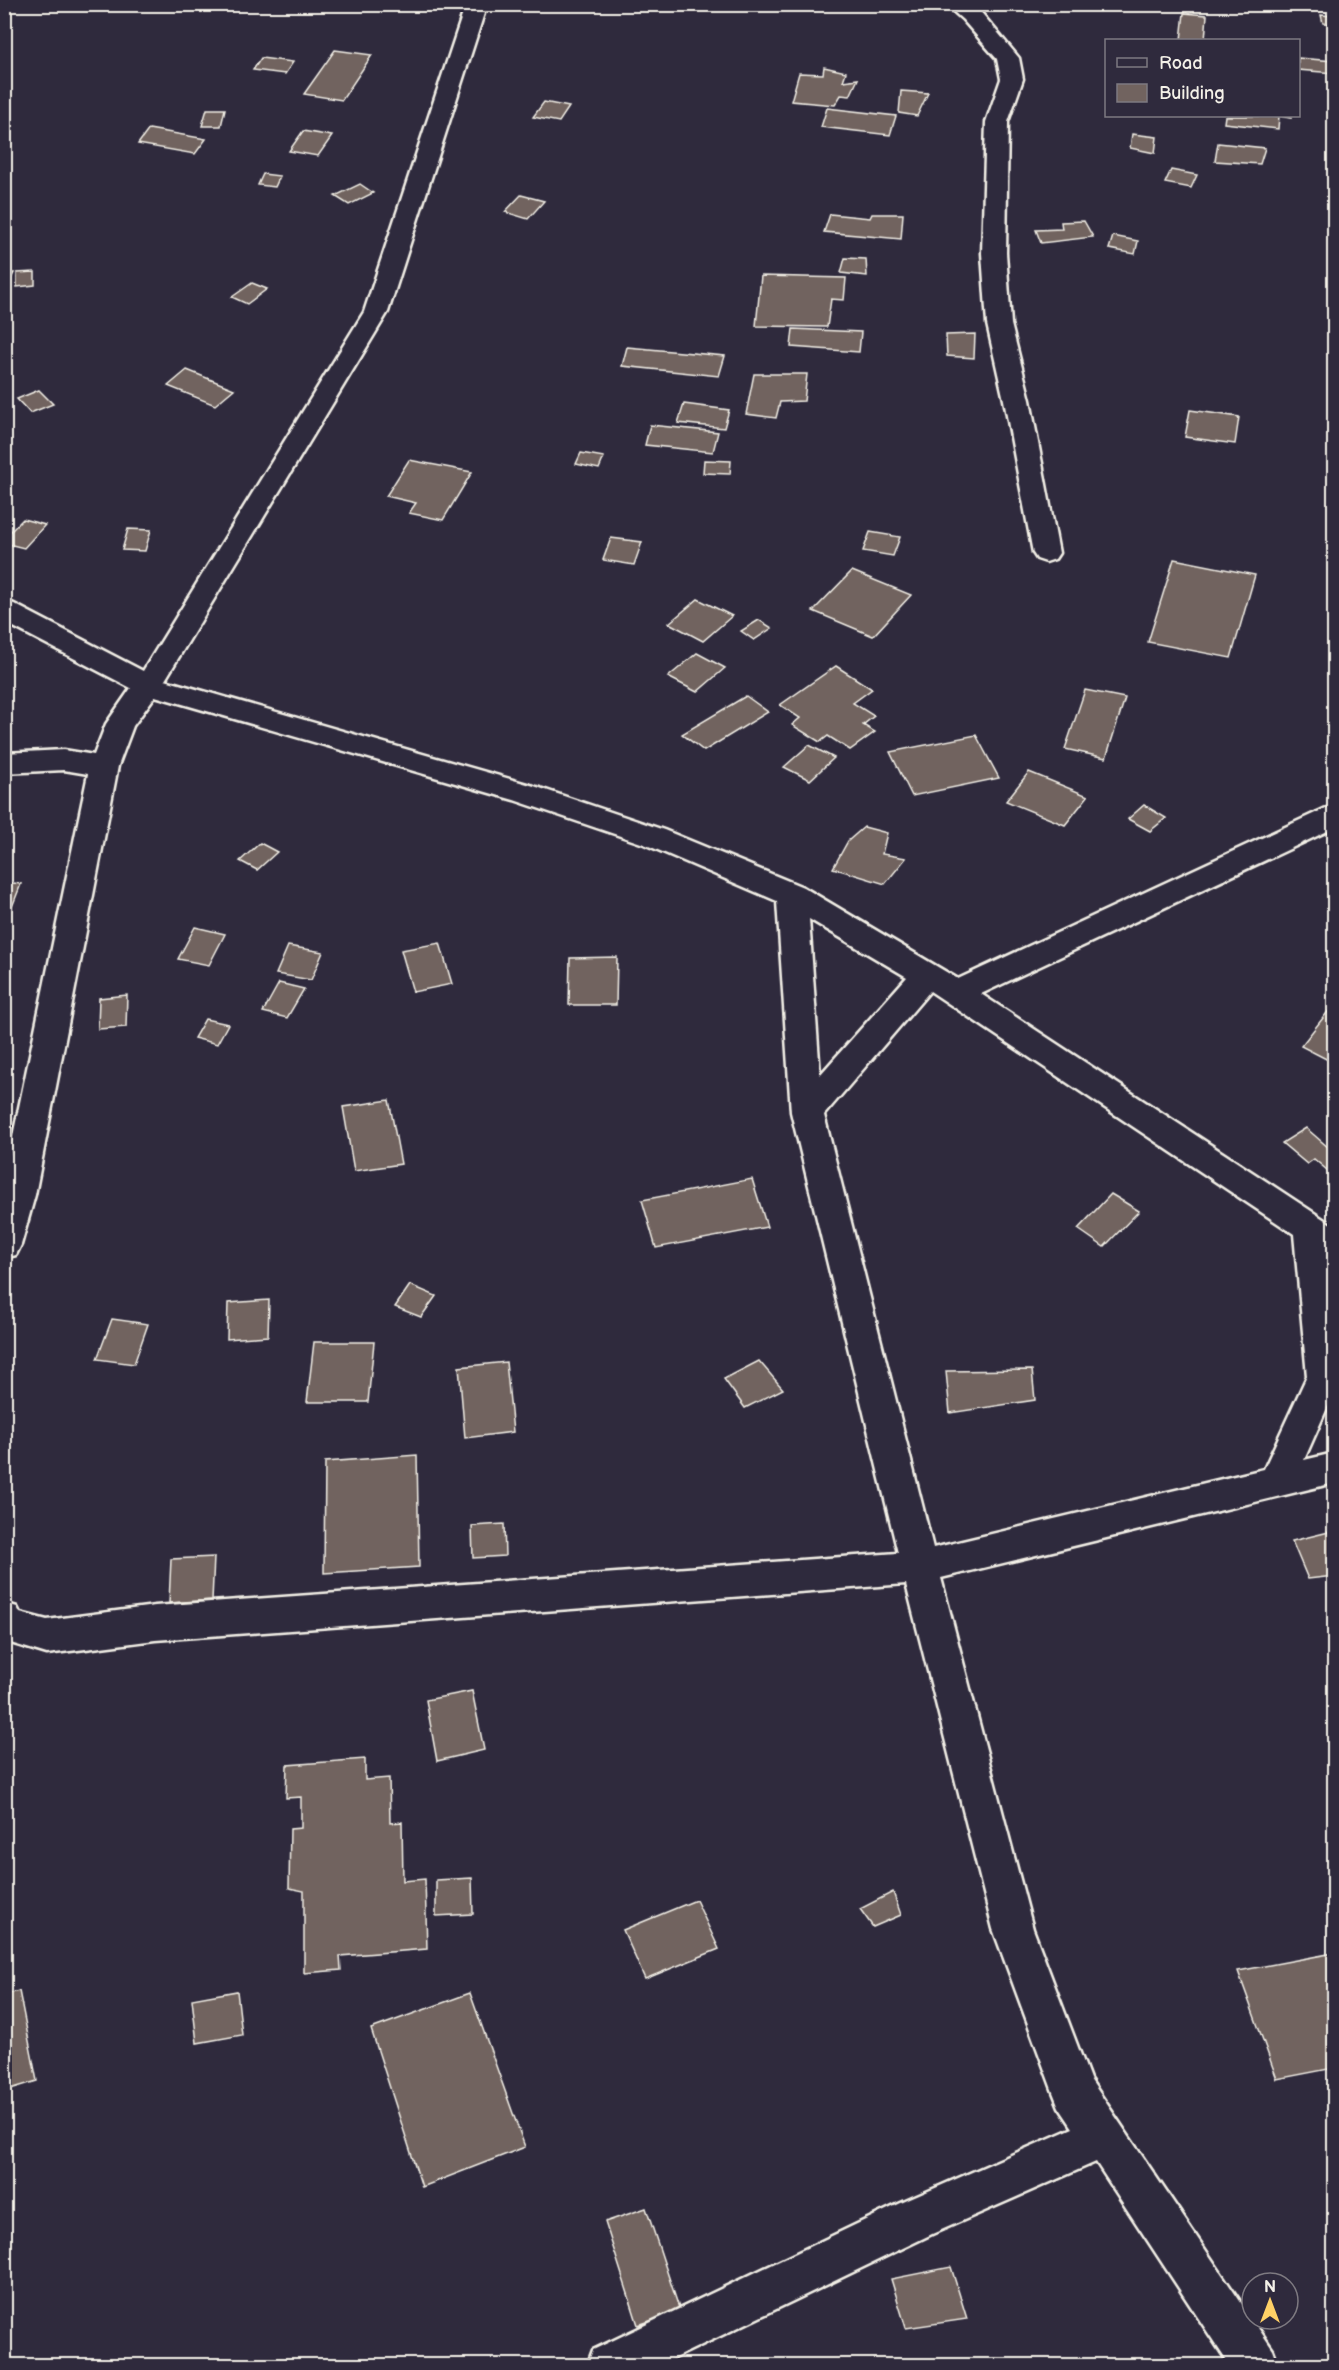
<svg xmlns="http://www.w3.org/2000/svg" width="1339" height="2370" font-family="'Balsamiq Sans',sans-serif">
  <style>
    .building { fill: #71635f; stroke: #f4f1e8; stroke-width: 1.5 }
    .lines { fill: none; stroke-linecap: round; stroke-linejoin: round }
    .street-casing { stroke: #f4f1e8; stroke-width: 5 }
    .street { fill: #2f2a3d; fill-rule: evenodd }
  </style>
  <rect width="100%" height="100%" fill="#2f2a3d"/>
  <filter id="ink" filterUnits="userSpaceOnUse"><feTurbulence type="fractalNoise" baseFrequency=".0167" numOctaves="2"/><feDisplacementMap in="SourceGraphic" scale="12" xChannelSelector="R" yChannelSelector="G"/><feConvolveMatrix kernelMatrix="1 2 1 2 8 2 1 2 1" color-interpolation-filters="sRGB"/></filter>
  <g filter="url(#ink)">
    <g class="building">
      <polygon points="1184,13 1207,15 1205,40 1181,40"/>
      <polygon points="1321,15 1334,16 1334,24 1323,23"/>
      <polygon points="335,50 372,55 342,100 304,94"/>
      <polygon points="261,58 293,62 285,74 253,70"/>
      <polygon points="1298,58 1334,61 1334,73 1298,70"/>
      <polygon points="824,67 846,72 843,81 858,79 850,96 841,95 835,105 791,101 799,73 823,74"/>
      <polygon points="901,91 928,93 917,116 899,113"/>
      <polygon points="544,102 569,107 559,122 533,117"/>
      <polygon points="827,108 896,116 890,135 821,127"/>
      <polygon points="207,109 225,109 221,126 202,126"/>
      <polygon points="1225,116 1291,116 1291,118 1279,116 1278,129 1224,123"/>
      <polygon points="149,129 206,139 195,154 138,144"/>
      <polygon points="303,131 332,136 318,156 289,151"/>
      <polygon points="1132,134 1157,137 1155,153 1130,148"/>
      <polygon points="1218,143 1265,148 1260,164 1215,161"/>
      <polygon points="1171,170 1197,175 1191,188 1165,183"/>
      <polygon points="263,174 280,176 275,187 258,185"/>
      <polygon points="360,184 373,193 349,205 335,196"/>
      <polygon points="521,195 544,201 528,219 505,212"/>
      <polygon points="830,214 870,218 872,214 903,214 901,239 824,232"/>
      <polygon points="1084,221 1093,237 1041,243 1036,230 1062,229 1061,222"/>
      <polygon points="1113,236 1138,241 1135,254 1109,249"/>
      <polygon points="845,258 866,259 867,276 841,273"/>
      <polygon points="35,272 35,285 17,287 17,273"/>
      <polygon points="4,273 14,273 4,292"/>
      <polygon points="761,276 846,278 844,300 831,299 827,327 756,326"/>
      <polygon points="252,283 267,289 247,304 232,297"/>
      <polygon points="793,329 861,332 859,352 791,347"/>
      <polygon points="975,334 974,358 947,356 946,335"/>
      <polygon points="627,347 725,356 719,376 622,366"/>
      <polygon points="187,370 234,389 215,405 168,386"/>
      <polygon points="754,374 807,374 804,401 780,402 776,418 746,414"/>
      <polygon points="39,390 53,404 30,413 17,399"/>
      <polygon points="684,404 729,410 724,428 678,423"/>
      <polygon points="1190,410 1239,417 1235,444 1185,437"/>
      <polygon points="650,425 718,432 713,452 645,445"/>
      <polygon points="581,453 604,457 599,469 576,464"/>
      <polygon points="409,460 472,472 443,520 409,513 416,503 386,496"/>
      <polygon points="704,460 731,461 730,474 703,473"/>
      <polygon points="23,519 45,525 24,548 4,543 4,538"/>
      <polygon points="128,529 151,530 145,551 122,550"/>
      <polygon points="870,532 900,537 893,556 863,551"/>
      <polygon points="611,538 642,542 634,565 603,560"/>
      <polygon points="1174,559 1255,575 1231,658 1148,642"/>
      <polygon points="852,571 911,595 873,636 813,611"/>
      <polygon points="698,599 732,616 703,641 669,623"/>
      <polygon points="759,620 772,628 754,640 741,631"/>
      <polygon points="697,653 725,668 697,692 668,677"/>
      <polygon points="836,666 872,689 853,703 874,716 863,725 875,732 850,750 828,736 820,742 792,725 800,718 780,705"/>
      <polygon points="1085,690 1125,698 1106,758 1065,749"/>
      <polygon points="746,696 768,712 704,751 682,734"/>
      <polygon points="976,735 999,778 912,796 890,752"/>
      <polygon points="809,745 834,758 810,780 784,767"/>
      <polygon points="1029,772 1088,796 1065,825 1006,801"/>
      <polygon points="1144,805 1166,818 1150,831 1128,819"/>
      <polygon points="864,827 887,833 882,854 906,858 885,884 833,868 848,841"/>
      <polygon points="260,843 277,852 257,870 240,861"/>
      <polygon points="4,882 21,884 10,912 4,912"/>
      <polygon points="195,927 225,934 209,965 178,959"/>
      <polygon points="440,943 452,984 413,992 401,950"/>
      <polygon points="288,946 323,952 311,980 276,974"/>
      <polygon points="617,957 616,1005 569,1005 570,958"/>
      <polygon points="279,983 304,989 287,1018 263,1012"/>
      <polygon points="127,995 126,1027 98,1029 99,998"/>
      <polygon points="1334,1004 1334,1063 1301,1046"/>
      <polygon points="205,1019 228,1024 217,1044 194,1038"/>
      <polygon points="389,1100 401,1164 354,1171 343,1107"/>
      <polygon points="1306,1128 1329,1148 1334,1144 1334,1176 1314,1159 1307,1164 1282,1143"/>
      <polygon points="752,1179 767,1227 656,1248 642,1200"/>
      <polygon points="1111,1194 1139,1211 1104,1247 1078,1229"/>
      <polygon points="410,1285 436,1296 421,1317 395,1307"/>
      <polygon points="269,1300 268,1336 227,1339 228,1303"/>
      <polygon points="112,1319 148,1324 134,1364 97,1359"/>
      <polygon points="314,1342 374,1342 368,1402 307,1402"/>
      <polygon points="759,1361 783,1389 745,1408 724,1379"/>
      <polygon points="506,1362 513,1432 465,1438 459,1367"/>
      <polygon points="1032,1370 1035,1400 950,1413 946,1371"/>
      <polygon points="417,1455 419,1567 324,1573 325,1462"/>
      <polygon points="504,1524 505,1556 473,1558 472,1526"/>
      <polygon points="1333,1531 1334,1576 1308,1579 1292,1541"/>
      <polygon points="214,1557 212,1600 169,1603 171,1559"/>
      <polygon points="472,1691 484,1750 437,1761 426,1700"/>
      <polygon points="365,1759 365,1780 389,1778 390,1823 402,1822 403,1881 425,1879 427,1949 340,1956 341,1970 304,1973 304,1891 289,1888 290,1829 301,1828 301,1797 286,1798 287,1765"/>
      <polygon points="472,1878 473,1914 436,1916 436,1880"/>
      <polygon points="893,1892 901,1915 873,1927 860,1909"/>
      <polygon points="696,1900 719,1949 645,1979 623,1930"/>
      <polygon points="1334,1953 1334,2068 1277,2079 1238,1971"/>
      <polygon points="19,1991 37,2081 4,2091 4,1995"/>
      <polygon points="237,1991 242,2035 197,2043 192,1999"/>
      <polygon points="470,1993 525,2147 422,2187 371,2029"/>
      <polygon points="646,2208 680,2311 638,2325 605,2222"/>
      <polygon points="951,2267 967,2319 906,2328 891,2279"/>
    </g>
    <g class="lines">
      <g class="street-casing">
        <g id="street">
          <path d="M 466,4 L 487,4 L 388,312 L 165,680 L 534,786 L 664,830 L 803,887 L 958,979 L 1324,809 L 1334,806 L 1334,828 L 981,994 L 1334,1226 L 1334,1256 L 1329,1255 L 1334,1306 L 1334,1392 L 1304,1460 L 1334,1453 L 1334,1483 L 941,1578 L 1033,1929 L 1090,2079 L 1273,2350 L 1279,2366 L 1230,2366 L 1096,2162 L 932,2234 L 658,2366 L 587,2366 L 593,2350 L 901,2203 L 1073,2128 L 1059,2107 L 1053,2092 L 993,1929 L 906,1584 L 155,1640 L 47,1654 L 4,1641 L 4,1603 L 17,1607 L 20,1613 L 47,1620 L 155,1606 L 898,1553 L 791,1112 L 777,901 L 644,844 L 514,800 L 155,696 L 133,726 L 118,766 L 35,1195 L 21,1245 L 16,1255 L 4,1258 L 4,1180 L 88,774 L 64,770 L 4,773 L 4,753 L 64,750 L 94,755 L 106,724 L 131,688 L 4,622 L 4,601 L 14,604 L 143,671 L 364,312 ZM 809,919 L 907,977 L 820,1075 ZM 930,991 L 1294,1234 L 1307,1376 L 1264,1469 L 933,1548 L 824,1115 Z"/>
          <polygon points="945,4 970,4 979,10 1019,58 1023,79 1008,122 1006,253 1011,324 1030,400 1059,553 1055,559 1046,562 1037,559 1033,553 1004,400 987,324 982,253 986,122 1001,79 997,59 963,20"/>
        </g>
      </g>
      <use href="#street" class="street"/>
    </g>
  </g>
  <rect width="1339" height="2370" fill="none" stroke="#2f2a3d" stroke-width="24"/>
  <rect x="12" y="12" width="1315" height="2346" fill="none" stroke="#f4f1e8" stroke-width="2" filter="url(#ink)"/>
  <rect x="1105" y="39" width="195" height="78" fill="#2f2a3d" stroke="#7e7a81" stroke-width="1.5"/>
  <rect x="1117" y="58" width="30" height="9" fill="#2f2a3d" stroke="#7e7a81" stroke-width="1.5"/>
  <text x="1159" y="69" font-size="18" fill="#f4f1e8">Road</text>
  <rect x="1117" y="84" width="30" height="18" fill="#71635f" stroke="#7e7a81" stroke-width="1.5"/>
  <text x="1159" y="99" font-size="18" fill="#f4f1e8">Building</text>
  <g transform="translate(1270 2301)"><circle r="28" fill="#2f2a3d" stroke="#7e7a81" stroke-width="1.5"/>
  <path d="M0-4.5L10 22L0 15L-10 22Z" fill="#ffd166"/>
  <text y="-9" font-size="16" font-weight="bold" text-anchor="middle" fill="#f4f1e8">N</text>
  </g>
</svg>
